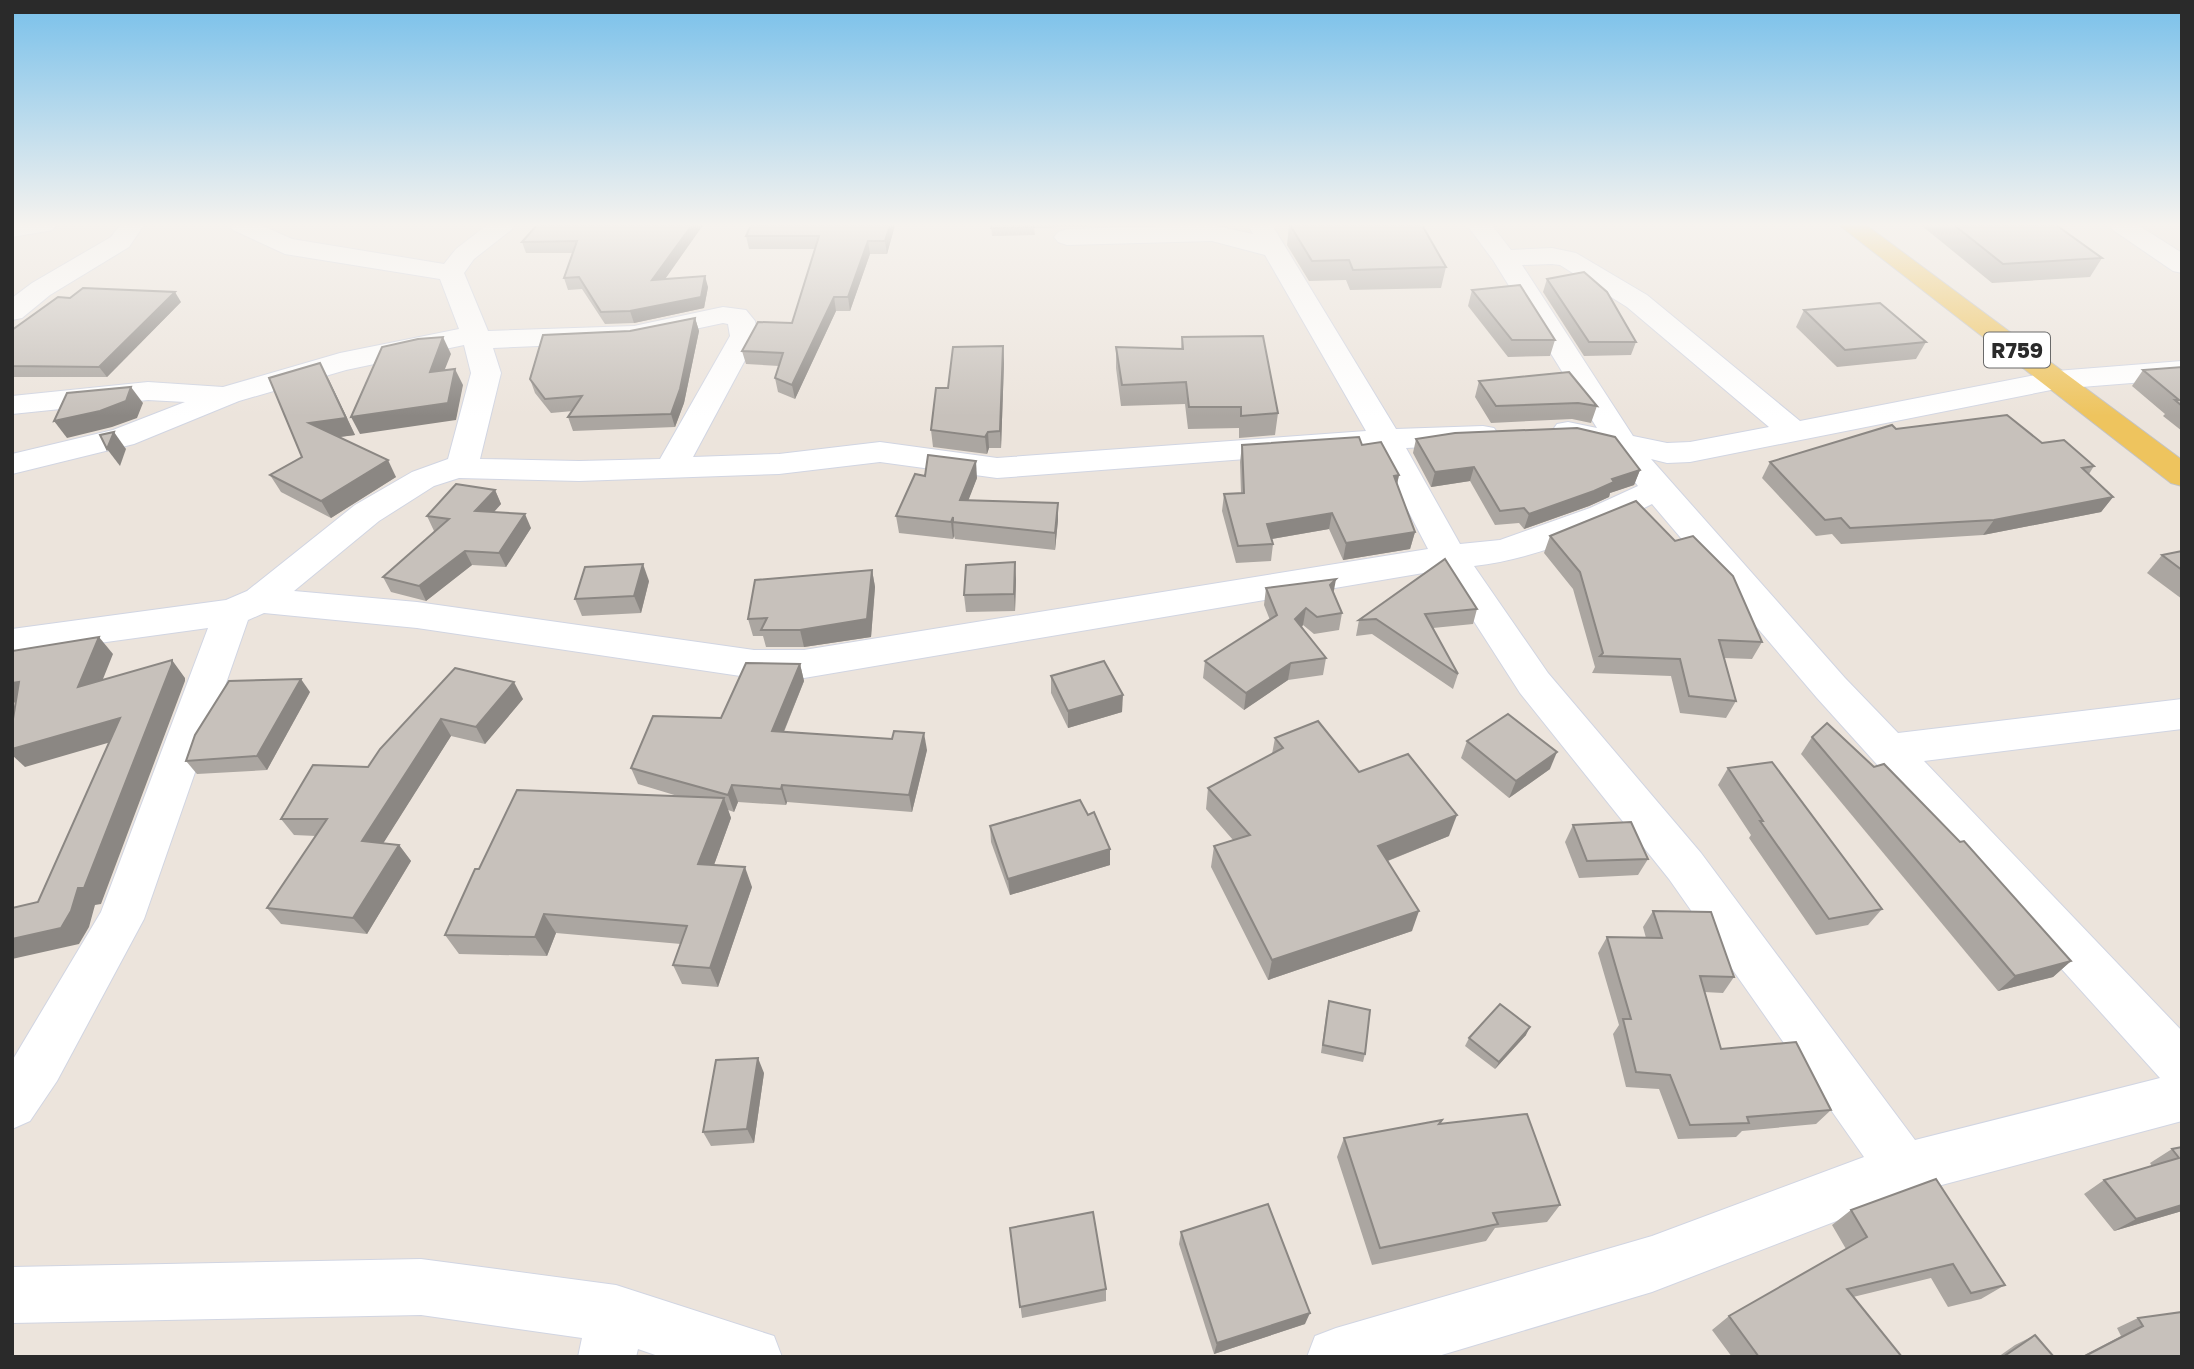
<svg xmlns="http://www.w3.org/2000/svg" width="2194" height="1369" font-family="'Golos Text',sans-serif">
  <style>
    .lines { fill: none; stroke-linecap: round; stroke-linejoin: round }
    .minor-casing { stroke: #d1d5e2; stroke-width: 2 }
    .primary-casing { stroke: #c3c3c3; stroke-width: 2 }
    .minor { fill: #fff; fill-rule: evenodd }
    .primary { fill: #eec45e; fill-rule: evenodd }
    .wall { fill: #aba6a1 }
    .shaded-wall { fill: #8b8783 }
    .building { fill: #c7c1bb; stroke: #8b8783; stroke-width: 2 }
    .labels { text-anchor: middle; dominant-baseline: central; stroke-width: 6; stroke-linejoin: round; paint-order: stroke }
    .shield { fill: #fff; stroke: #6a6a6a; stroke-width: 2 }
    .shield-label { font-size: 21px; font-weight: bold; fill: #2a2a2a }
  </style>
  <rect width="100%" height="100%" fill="#ece4dc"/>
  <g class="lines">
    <g class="minor-casing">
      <g id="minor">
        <polygon points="12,225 56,225 53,230 12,237"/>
        <polygon points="120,225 144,225 129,247 50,295 22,318 12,320 12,298 32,283 111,237"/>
        <path d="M 230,225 L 261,225 L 292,239 L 444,264 L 456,249 L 487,225 L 514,225 L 511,230 L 474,259 L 464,273 L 488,331 L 634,326 L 723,307 L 746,310 L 755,321 L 758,336 L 693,457 L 779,454 L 880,442 L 997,458 L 1366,431 L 1265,255 L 1212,241 L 1067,245 L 1058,242 L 1054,237 L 1058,232 L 1067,229 L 1212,225 L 1253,234 L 1248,225 L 1272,225 L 1396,429 L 1483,426 L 1494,428 L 1499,435 L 1494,442 L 1483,444 L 1406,448 L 1460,544 L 1500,540 L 1590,508 L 1638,486 L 1611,450 L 1557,438 L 1552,431 L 1557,424 L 1568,422 L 1597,428 L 1493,260 L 1467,225 L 1492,225 L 1511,250 L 1552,248 L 1576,253 L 1647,295 L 1800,421 L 2056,371 L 2182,361 L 2182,379 L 2056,389 L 1690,462 L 1667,463 L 1651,459 L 1845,678 L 1898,733 L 2182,699 L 2182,729 L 1924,761 L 2182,1031 L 2182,1121 L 1904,1195 L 1652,1292 L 1435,1357 L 1307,1357 L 1315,1336 L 1336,1328 L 1652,1236 L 1864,1157 L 1669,879 L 1520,693 L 1441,570 L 804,678 L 754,678 L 417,628 L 264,613 L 248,620 L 144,919 L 57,1081 L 30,1121 L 12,1129 L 12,1061 L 101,912 L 208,628 L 12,655 L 12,629 L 226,600 L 247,591 L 355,505 L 412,472 L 448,459 L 471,373 L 464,345 L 346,370 L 239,401 L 134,444 L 12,474 L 12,454 L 113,430 L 185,402 L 148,400 L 12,414 L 12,396 L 148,382 L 223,387 L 340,353 L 459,329 L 440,279 L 285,254 L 233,230 ZM 1552,264 L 1560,265 L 1627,307 L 1769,427 L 1690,442 L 1667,443 L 1633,436 L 1522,265 ZM 723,323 L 728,324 L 730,336 L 660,459 L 579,461 L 480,459 L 501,373 L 493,348 L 634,342 ZM 1376,449 L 1428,549 L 804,650 L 754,650 L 417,602 L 294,591 L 379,521 L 434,486 L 459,478 L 579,481 L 779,474 L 880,462 L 997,478 ZM 1652,504 L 1817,698 L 2160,1078 L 1915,1140 L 1701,853 L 1548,673 L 1474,566 C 1536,559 1597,532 1652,504 Z"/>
        <polygon points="2110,225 2138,225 2182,253 2182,273 2173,271 2113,230"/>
        <polygon points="421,1259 616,1285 774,1336 782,1357 661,1357 638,1349 636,1357 578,1357 582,1338 421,1315 12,1323 12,1267"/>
      </g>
    </g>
    <g class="primary-casing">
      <polygon id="primary" points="1839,225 1866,225 2182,460 2182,486 2171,483"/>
    </g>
    <use href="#minor" class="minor"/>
    <use href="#primary" class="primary"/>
  </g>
  <g class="wall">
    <polygon points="703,225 665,279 708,287 704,308 634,323 605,324 582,289 568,290 564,278 573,253 526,253 522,242"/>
    <polygon points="895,225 887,254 870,254 850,311 836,311 795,399 778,392 775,378 779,366 746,364 742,351 792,323 815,249 749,249 746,236"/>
    <polygon points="991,225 1089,225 1089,226 1034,228 1035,235 992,236"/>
    <polygon points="1289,225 1446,267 1441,288 1350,290 1346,280 1309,281 1287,245"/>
    <polygon points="1921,225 2056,225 2102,258 2090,277 1992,283"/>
    <polygon points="1547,279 1636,342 1631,355 1584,356 1543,292"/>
    <polygon points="1472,290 1555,340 1550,356 1508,357 1468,306"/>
    <polygon points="181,302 107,377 12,377 12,330"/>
    <polygon points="1804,310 1926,342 1916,359 1837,367 1796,327"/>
    <polygon points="695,318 699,331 684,403 675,427 573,431 568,417 573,411 551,413 535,393 530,379 630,331"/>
    <polygon points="1182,337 1278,413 1275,435 1239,438 1239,428 1188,429 1185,404 1121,406 1116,368 1116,347 1181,349"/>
    <polygon points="1003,346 1004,363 1001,448 989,448 987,454 933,447 931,430 948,388"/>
    <polygon points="2182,367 2182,431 2163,416 2165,414 2132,386 2143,370"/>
    <polygon points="329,380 355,435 338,437 396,477 331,518 281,492 270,475 302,457"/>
    <polygon points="1479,381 1597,406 1591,423 1572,419 1491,423 1475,397"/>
    <polygon points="1896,429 2042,443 2094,466 2089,474 2113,497 2101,512 1983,535 1841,544 1832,534 1816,536 1762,478 1770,462"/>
    <polygon points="1416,439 1640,470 1634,485 1610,493 1609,497 1589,506 1524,529 1519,523 1495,525 1470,481 1431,487 1413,453"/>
    <polygon points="1242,445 1362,445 1399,475 1397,485 1415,532 1410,549 1343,560 1329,529 1272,539 1273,544 1271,561 1236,563 1222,511 1224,494 1241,493 1240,462"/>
    <polygon points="977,478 968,500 1058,520 1055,550 955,539 954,536 953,539 899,533 896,516"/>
    <polygon points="495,490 501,504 494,512 531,528 506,567 472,565 426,601 391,592 383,577 436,531 434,531 427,516"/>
    <polygon points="1550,536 1762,642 1752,659 1724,658 1736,701 1726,718 1680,713 1671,676 1592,673 1595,667 1573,589 1544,553"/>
    <polygon points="2182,551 2182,599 2147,573 2162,555"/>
    <polygon points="1445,559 1477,609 1473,624 1433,628 1458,674 1453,689 1372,634 1356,636 1359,620"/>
    <polygon points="872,570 875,587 871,637 804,647 766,647 763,636 753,636 748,619"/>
    <polygon points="1016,579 1015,611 966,612 964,595"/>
    <polygon points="649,581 641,613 582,616 575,599"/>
    <polygon points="1266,588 1334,593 1342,613 1339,630 1314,634 1303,625 1302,627 1326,658 1323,675 1288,680 1244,710 1203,678 1205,661 1270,620 1264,605"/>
    <polygon points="800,664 804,681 784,732 927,750 912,812 787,802 786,805 738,802 734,812 728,810 731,818 714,865 752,887 718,987 682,984 673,965 681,944 556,933 547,956 459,954 445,935 479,869 681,797 638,784 631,768 721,718"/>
    <polygon points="455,668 523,699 485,744 451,736 383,843 399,845 411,861 367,934 281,924 267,908 316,836 294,835 281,819 368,767"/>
    <polygon points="1051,676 1122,712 1068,728 1051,693"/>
    <polygon points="310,692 267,770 197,774 186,761"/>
    <polygon points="1812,737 2071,961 2053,977 1998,991 1801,754"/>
    <polygon points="1275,738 1359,772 1449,836 1388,861 1412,931 1268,980 1211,867 1214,846 1233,840 1206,809 1208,788 1272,754"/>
    <polygon points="1467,741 1550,769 1509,798 1461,758"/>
    <polygon points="1728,768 1882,909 1868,925 1816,935 1749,838 1751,835 1718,785"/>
    <polygon points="1573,825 1648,859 1638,875 1579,878 1565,842"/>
    <polygon points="990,826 1110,865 1010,895 991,842"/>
    <polygon points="1653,911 1734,977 1723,993 1704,992 1721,1049 1831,1110 1816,1124 1742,1131 1736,1137 1678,1139 1659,1089 1626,1087 1613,1034 1619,1025 1598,953 1607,937 1646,938 1643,927"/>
    <polygon points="1329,1001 1365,1054 1363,1062 1321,1053 1327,1009"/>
    <polygon points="1526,1035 1495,1069 1465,1046 1469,1038"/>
    <polygon points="764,1073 754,1143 711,1146 703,1132"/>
    <polygon points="1442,1120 1440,1124 1560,1205 1547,1222 1495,1228 1486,1241 1372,1265 1337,1157 1344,1138"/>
    <polygon points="2182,1147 2182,1211 2114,1231 2084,1194 2104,1180 2152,1166 2150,1163 2172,1149"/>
    <polygon points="1851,1210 2005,1285 1981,1299 1948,1307 1931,1278 1853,1297 1902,1357 1732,1357 1712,1330 1729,1316 1846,1249 1832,1225"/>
    <polygon points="1010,1228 1106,1289 1106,1301 1022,1318"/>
    <polygon points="1181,1232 1305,1324 1214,1354 1179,1244"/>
    <polygon points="2138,1318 2182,1357 2081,1357 2121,1336 2117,1328"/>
    <polygon points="2035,1335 2054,1357 1998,1357 2015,1345"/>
  </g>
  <g class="shaded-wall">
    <polygon points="692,225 703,225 656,292 652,280"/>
    <polygon points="890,225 895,225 887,254 885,241"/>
    <polygon points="868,241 870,254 850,311 848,297"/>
    <polygon points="705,276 708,287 704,308 634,323 630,311"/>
    <polygon points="175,292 181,302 107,377 99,367"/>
    <polygon points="834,297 836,311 795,399 792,385"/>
    <polygon points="695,318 699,331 684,403 675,427 671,414"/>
    <polygon points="443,337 451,354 437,389 430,372"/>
    <polygon points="1003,346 1004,363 1001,448 1000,431"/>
    <polygon points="320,363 329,380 355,435 318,440 309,423"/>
    <polygon points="455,369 463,385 456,420 360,434 351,417"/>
    <polygon points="131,387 143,403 137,418 112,427 67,438 54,421"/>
    <polygon points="114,432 126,449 120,466 107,449"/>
    <polygon points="988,432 989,448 987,454 985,437"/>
    <polygon points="388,460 396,477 331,518 321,501"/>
    <polygon points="976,461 977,478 962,517 960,500"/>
    <polygon points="1474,467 1470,481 1431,487 1435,472"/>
    <polygon points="1640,470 1634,485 1610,493 1609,497 1589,506 1524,529 1529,514 1612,479"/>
    <polygon points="1399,475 1395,492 1394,476"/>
    <polygon points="495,490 501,504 482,525 475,511"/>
    <polygon points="2113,497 2101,512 1983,535 1994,520"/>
    <polygon points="1058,503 1058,520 1055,550 1055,533"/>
    <polygon points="1332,513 1329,529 1265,540 1267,524"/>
    <polygon points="525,514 531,528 506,567 499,553"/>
    <polygon points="953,517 954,536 953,539 951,522"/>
    <polygon points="1415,532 1410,549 1343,560 1346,543"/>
    <polygon points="465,551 472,565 426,601 419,586"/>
    <polygon points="1015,562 1016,579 1015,611 1014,594"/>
    <polygon points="643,564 649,581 641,613 634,596"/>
    <polygon points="872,570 875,587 871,637 804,647 800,630"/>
    <polygon points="1336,579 1333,596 1330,585"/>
    <polygon points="1306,608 1303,625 1292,636 1295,619"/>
    <polygon points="99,637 113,654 93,704 78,687"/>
    <polygon points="172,660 185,678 185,681 101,904 95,905 89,927 79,944 12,959 12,939 78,888"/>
    <polygon points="1291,663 1288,680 1244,710 1246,693"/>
    <polygon points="800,664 804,681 777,748 772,731"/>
    <polygon points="301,679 310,692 267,770 257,756"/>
    <polygon points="19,682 36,699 12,703 12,683"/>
    <polygon points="514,682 523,699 485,744 476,727"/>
    <polygon points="1123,695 1122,712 1068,728 1068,711"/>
    <polygon points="120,718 135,735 25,767 12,755 12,749"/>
    <polygon points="441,719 451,736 374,858 362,841"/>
    <polygon points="924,733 927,750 912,812 909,795"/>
    <polygon points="1557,752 1550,769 1509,798 1516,781"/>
    <polygon points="732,785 738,802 734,812 728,795"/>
    <polygon points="782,785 787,802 786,805 781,789"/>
    <polygon points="724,798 731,818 707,884 698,864"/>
    <polygon points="1457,815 1449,836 1372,867 1378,846"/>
    <polygon points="399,845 411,861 367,934 353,918"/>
    <polygon points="1110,849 1110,865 1010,895 1008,879"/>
    <polygon points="745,867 752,887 718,987 710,968"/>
    <polygon points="1419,911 1412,931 1268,980 1272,960"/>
    <polygon points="544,914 556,933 547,956 535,937"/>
    <polygon points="2071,961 2053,977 1998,991 2015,976"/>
    <polygon points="1530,1027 1526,1035 1495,1069 1499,1062"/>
    <polygon points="758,1058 764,1073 754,1143 747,1129"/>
    <polygon points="2182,1205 2182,1211 2114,1231 2136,1219"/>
    <polygon points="1310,1313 1305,1324 1214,1354 1217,1343"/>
  </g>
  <g class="building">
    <polygon points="537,225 692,225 652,280 705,276 701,297 630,311 601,312 579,277 564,278 577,241 522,242"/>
    <polygon points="751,225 890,225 885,241 868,241 848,297 834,297 792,385 775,378 783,353 742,351 758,322 792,323 819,236 746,236"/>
    <polygon points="991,225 1034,225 1034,227 991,228"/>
    <polygon points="1290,225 1422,225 1446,267 1353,270 1349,260 1312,261"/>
    <polygon points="1954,225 2056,225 2102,258 2003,264"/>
    <polygon points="1584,272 1607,292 1636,342 1589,342 1547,279"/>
    <polygon points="1520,285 1555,340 1512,340 1472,290"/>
    <polygon points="83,288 175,292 99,367 12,366 12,330 58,297 70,298"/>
    <polygon points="1880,303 1926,342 1845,350 1804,310"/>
    <polygon points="695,318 680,389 671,414 568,417 582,396 545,399 530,379 543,335 630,331"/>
    <polygon points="1263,336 1278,413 1241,416 1241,407 1189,407 1186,382 1122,385 1116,347 1183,349 1182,337"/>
    <polygon points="443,337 430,372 455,369 448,403 351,417 382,347 418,339"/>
    <polygon points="1003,346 1000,431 988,432 985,437 931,430 936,388 948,388 953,347"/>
    <polygon points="320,363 346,418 309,423 388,460 321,501 270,475 302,457 269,378"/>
    <polygon points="2182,367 2182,406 2175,400 2179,400 2143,370"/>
    <polygon points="1569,372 1597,406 1578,403 1496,406 1479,381"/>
    <polygon points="131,387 126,401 100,411 54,421 67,393"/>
    <polygon points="2007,415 2042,443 2064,440 2094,466 2082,468 2113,497 1994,520 1850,528 1841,518 1825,520 1770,462 1892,425 1896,429"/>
    <polygon points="1577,428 1615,437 1640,470 1612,479 1614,482 1594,491 1529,514 1524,508 1500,511 1474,467 1435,472 1416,439 1455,433"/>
    <polygon points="114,432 107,449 100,435"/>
    <polygon points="1359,437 1362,445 1381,442 1399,475 1394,476 1415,532 1346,543 1332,513 1267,524 1273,544 1238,546 1224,494 1244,493 1242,445"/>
    <polygon points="928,455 976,461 960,500 1058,503 1055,533 953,522 953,517 951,522 896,516 915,474 925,476"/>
    <polygon points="456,484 495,490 475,511 525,514 499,553 465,551 419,586 383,577 449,519 427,516"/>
    <polygon points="1636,501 1675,541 1693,536 1733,576 1762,642 1719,640 1736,701 1689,696 1680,659 1600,656 1603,653 1580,572 1550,536"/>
    <polygon points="2182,551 2182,570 2162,555"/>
    <polygon points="1445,559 1477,609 1425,614 1458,674 1376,619 1359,620"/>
    <polygon points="1015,562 1014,594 964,595 966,565"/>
    <polygon points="643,564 634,596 575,599 585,567"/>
    <polygon points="872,570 867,619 800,630 761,630 767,618 748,619 755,580"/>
    <polygon points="1336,579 1330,585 1342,613 1317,617 1306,608 1295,619 1326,658 1291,663 1246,693 1205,661 1277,615 1266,588"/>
    <polygon points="99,637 78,687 172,660 172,664 84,888 78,888 71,911 61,928 12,939 12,908 38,902 120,718 12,749 12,725 19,682 12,683 12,651"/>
    <polygon points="1104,661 1123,695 1068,711 1051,676"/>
    <polygon points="746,663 800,664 772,731 892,739 894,731 924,733 909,795 782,785 781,789 732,785 728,795 631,768 653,716 721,718"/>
    <polygon points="455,668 514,682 476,727 441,719 362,841 399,845 353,918 267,908 327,819 281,819 313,765 368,767 380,749"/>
    <polygon points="301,679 257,756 186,761 195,735 229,681"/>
    <polygon points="1508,714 1557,752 1516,781 1467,741"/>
    <polygon points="1318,721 1359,772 1408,754 1457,815 1378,846 1419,911 1272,960 1214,846 1250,835 1208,788 1283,748 1275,738"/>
    <polygon points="1827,723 1874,767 1884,764 1960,842 1964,841 2071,961 2015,976 1812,737"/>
    <polygon points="1772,762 1882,909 1829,919 1760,821 1763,821 1728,768"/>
    <polygon points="517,790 724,798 698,864 745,867 710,968 673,965 687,926 544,914 535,937 445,935 475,869 479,869"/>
    <polygon points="1080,800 1088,815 1094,812 1110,849 1008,879 990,826"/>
    <polygon points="1631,822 1648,859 1587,861 1573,825"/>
    <polygon points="1653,911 1711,912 1734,977 1700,976 1721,1049 1796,1042 1831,1110 1747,1117 1749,1123 1690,1125 1670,1075 1636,1072 1623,1019 1631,1019 1607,937 1662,938"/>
    <polygon points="1329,1001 1370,1010 1365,1054 1323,1045"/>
    <polygon points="1500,1004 1530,1027 1499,1062 1469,1038"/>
    <polygon points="758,1058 747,1129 703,1132 716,1060"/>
    <polygon points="1527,1114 1560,1205 1493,1213 1498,1224 1380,1248 1344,1138 1442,1120 1439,1124"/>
    <polygon points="2182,1147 2182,1205 2136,1219 2104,1180 2179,1158 2172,1149"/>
    <polygon points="1936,1179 2005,1285 1971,1293 1953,1264 1847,1289 1902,1357 1759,1357 1729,1316 1867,1237 1851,1210"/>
    <polygon points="1268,1204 1310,1313 1217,1343 1181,1232"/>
    <polygon points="1093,1212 1106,1289 1020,1307 1010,1228"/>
    <polygon points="2182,1312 2182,1357 2083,1357 2143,1326 2138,1318"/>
    <polygon points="2035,1335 2054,1357 2003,1357"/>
  </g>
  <linearGradient id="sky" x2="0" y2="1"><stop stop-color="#78c0ea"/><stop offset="0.54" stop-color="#f6f3ef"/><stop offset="1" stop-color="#f6f3ef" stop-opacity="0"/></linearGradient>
  <rect width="2194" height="416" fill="url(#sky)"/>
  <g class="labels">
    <rect class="shield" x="1984" y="332.5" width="66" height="35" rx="5"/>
    <g class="shield-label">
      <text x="2017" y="350">R759</text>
    </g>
  </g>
  <rect width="2194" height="1369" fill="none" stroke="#2a2a2a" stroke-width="28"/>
</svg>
